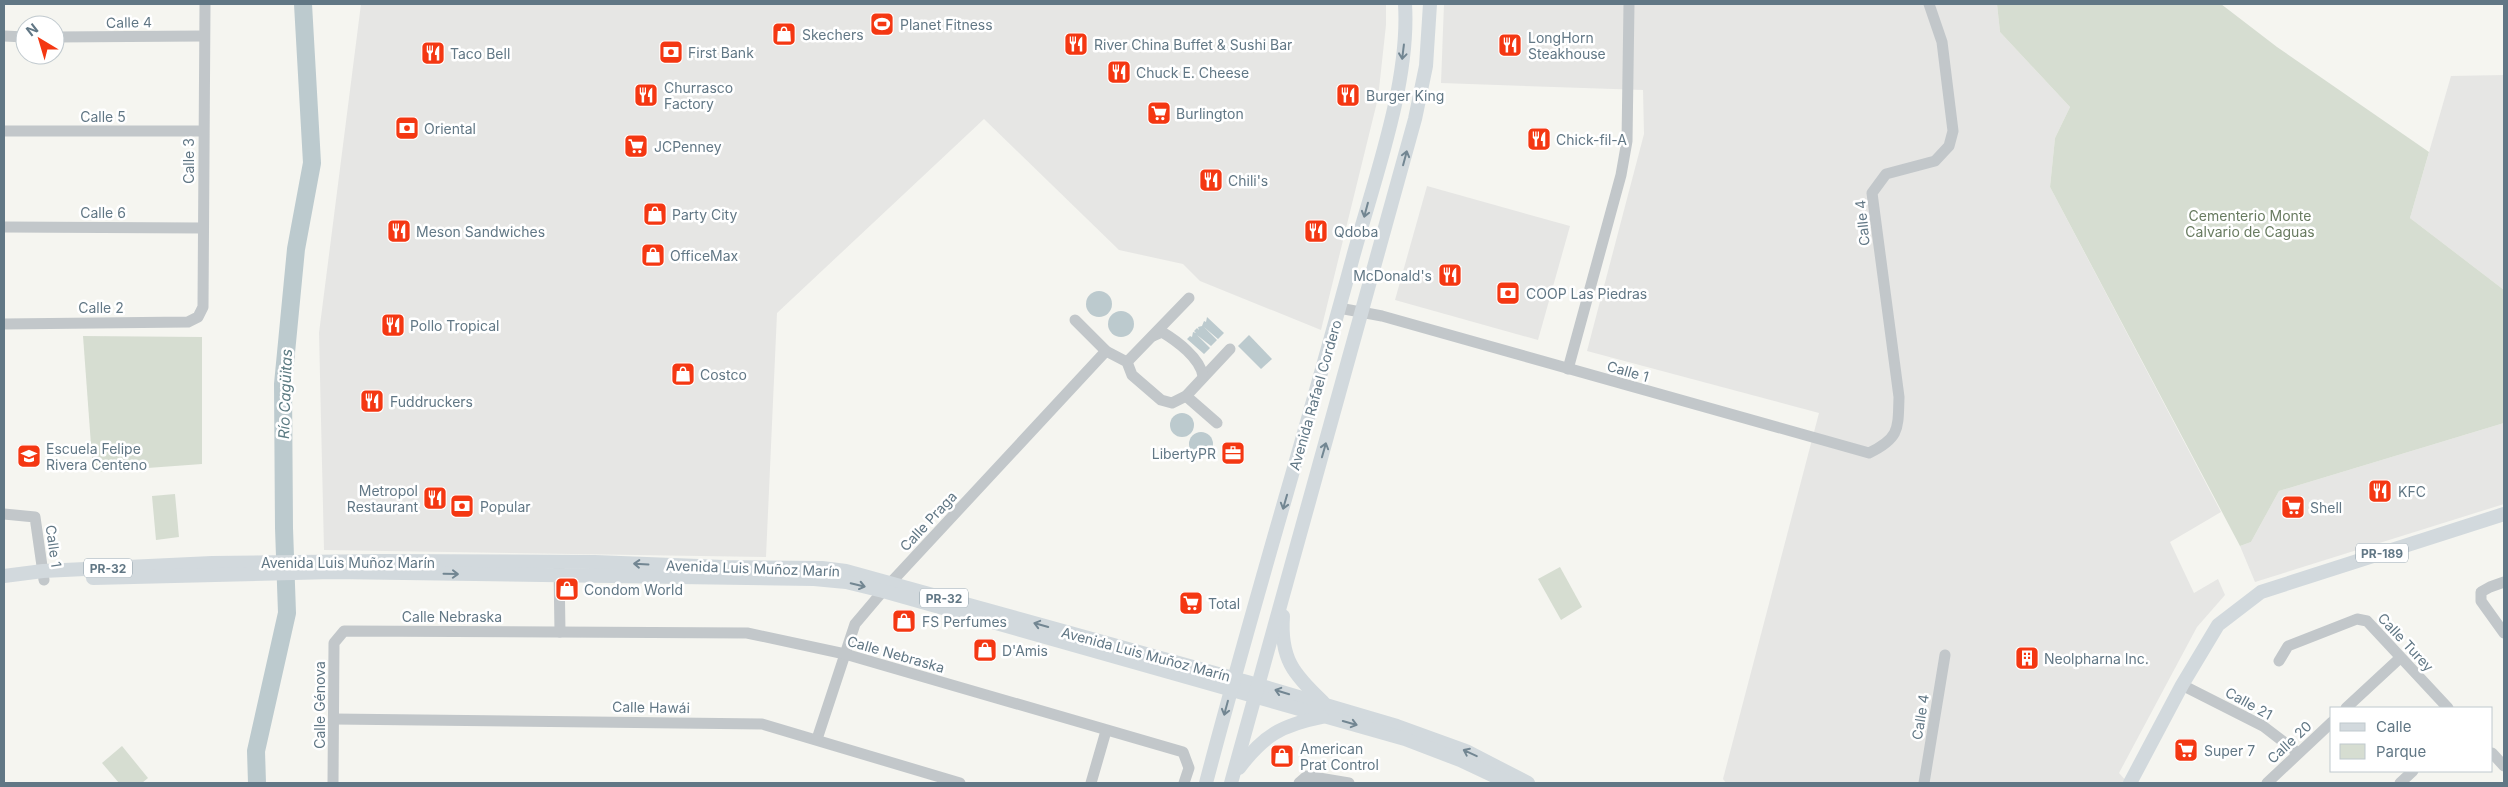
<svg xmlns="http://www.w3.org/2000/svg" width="2508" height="787" font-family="Inter,sans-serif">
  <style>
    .built { fill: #e6e6e4 }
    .green { fill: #d6ddd1 }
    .water { fill: #bccace }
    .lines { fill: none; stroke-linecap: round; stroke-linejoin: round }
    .river { stroke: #bccace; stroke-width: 18 }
    .minor { stroke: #c2c7ca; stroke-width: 11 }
    .major { stroke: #d2d9dd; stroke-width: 14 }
    .oneway { stroke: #728692 }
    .labels { text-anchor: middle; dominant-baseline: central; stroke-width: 5; stroke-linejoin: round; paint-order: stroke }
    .shield { fill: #fff; stroke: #90a0aa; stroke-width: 1 }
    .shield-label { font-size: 12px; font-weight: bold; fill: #617785 }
    .street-label { font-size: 14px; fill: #617785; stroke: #fff }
    .poi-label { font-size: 14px; fill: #617785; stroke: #fff; text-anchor: start }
    .park-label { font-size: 14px; fill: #687b60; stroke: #fff }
    .water-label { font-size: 15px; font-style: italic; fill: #5c7b82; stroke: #fff }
  </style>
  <rect width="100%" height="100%" fill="#f5f5f0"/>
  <g class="built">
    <polygon points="361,4 1386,4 1386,25 1378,98 1321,330 1200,281 1183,264 1119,250 984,119 777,313 766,557 324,550 319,333"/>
    <polygon points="1444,4 1997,4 2000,32 2070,107 2055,138 2050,187 2221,512 2170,542 2194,593 2218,579 2225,595 2197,627 2119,773 2128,783 1726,783 1723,779 1819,413 1587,351 1644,134 1643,90 1441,83"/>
    <polygon points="2504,75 2504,290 2410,218 2451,76"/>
    <polygon points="1427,186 1570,226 1538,340 1395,300"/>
    <polygon points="2504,423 2504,504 2255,582 2240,546 2251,542 2279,491"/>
  </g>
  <g class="green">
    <polygon points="1997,4 2221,4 2277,47 2429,152 2410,218 2504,290 2504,423 2279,491 2251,542 2240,546 2050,187 2055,138 2070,107 2000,32"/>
    <polygon points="83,336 202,337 202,464 93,472"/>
    <polygon points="175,494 179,537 156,540 152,496"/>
    <polygon points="1560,567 1582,607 1561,620 1538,579"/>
    <polygon points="122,746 148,778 142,783 119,783 102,763"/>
  </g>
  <g class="water">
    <circle cx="1099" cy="304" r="13"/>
    <circle cx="1121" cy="324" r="13"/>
    <polygon points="1207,317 1224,333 1218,339 1204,327 1217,340 1211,346 1197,335 1210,348 1204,354 1187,339 1190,336 1192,337 1193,332 1196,333 1194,331 1197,328 1199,330 1198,327 1202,326 1204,321 1206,322"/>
    <polygon points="1249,335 1272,359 1261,369 1238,346"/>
    <circle cx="1182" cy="425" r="12"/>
    <circle cx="1201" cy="444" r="12"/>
  </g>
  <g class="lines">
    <polyline class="river" points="257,783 256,751 287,613 284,528 283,384 296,249 312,163 303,4"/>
    <g class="minor">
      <polyline points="4,36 25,37"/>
      <polyline points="55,37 203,36"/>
      <polyline points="4,131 203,131"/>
      <polyline points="4,227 202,228"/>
      <path d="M 1339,308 L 1382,316 L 1869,453 C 1900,438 1898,429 1899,397 L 1872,193 L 1886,174 L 1935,161 L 1949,146 L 1953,131 L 1942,42 L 1929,4"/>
      <polyline points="1075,320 1106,351 1127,362 1132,375 1161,400 1172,403 1186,396 1230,349"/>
      <polyline points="4,324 188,322 198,317 203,307 205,4"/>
      <path d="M 1153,336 L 1162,332 C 1177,341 1200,358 1203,376"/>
      <polyline points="1127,362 1189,298"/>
      <polyline points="1568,369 1621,175 1627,141 1629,4"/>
      <polyline points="1186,396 1217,423"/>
      <polyline points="4,514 35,517 44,580"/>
      <polyline points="559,568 560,632"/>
      <polyline points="2504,582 2490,587 2481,592 2481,601 2504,633"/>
      <polyline points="2279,661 2288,646 2357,619 2367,621 2448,708"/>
      <polyline points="2182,685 2263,726 2298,753"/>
      <polyline points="2346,708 2400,658"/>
      <polyline points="334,719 762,724 960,783"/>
      <polyline points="817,739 855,624 883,591 1106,351"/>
      <polyline points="2492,753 2504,766"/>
      <polyline points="333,783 334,643 344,631 747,633 845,654 1183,752 1189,768 1184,783"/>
      <polyline points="1091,783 1106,731"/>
      <polyline points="1299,783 1307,776 1349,783"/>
      <polyline points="1924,783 1945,655"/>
      <polyline points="2267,783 2332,722"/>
      <polyline points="2400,783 2413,771"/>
    </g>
    <g class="major">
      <polyline points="4,576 43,571 212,563 382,561 595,562 724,567 822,568 846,571 1258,685 1397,726 1466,751 1528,783"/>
      <polyline points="93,578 333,572 814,579 846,582 883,591 1405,739 1460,760 1509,783"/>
      <path d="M 1283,616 C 1280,658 1293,674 1323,702"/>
      <path d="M 1239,768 C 1264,735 1282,725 1322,717"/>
      <path d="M 1206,783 C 1252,607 1306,432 1353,257 C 1374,180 1410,83 1405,4"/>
      <polyline points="1231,783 1415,119 1426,66 1430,4"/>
      <polyline points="2130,783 2182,685 2218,625 2261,592 2504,514"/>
    </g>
  </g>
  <defs><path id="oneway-shaft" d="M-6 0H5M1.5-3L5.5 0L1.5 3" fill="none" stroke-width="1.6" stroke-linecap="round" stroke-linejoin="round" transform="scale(1.25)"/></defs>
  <g class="oneway">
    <use href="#oneway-shaft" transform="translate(1403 52) rotate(97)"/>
    <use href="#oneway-shaft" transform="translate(1405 158) rotate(-75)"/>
    <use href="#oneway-shaft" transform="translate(1366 210) rotate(105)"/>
    <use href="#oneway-shaft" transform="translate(1324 450) rotate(-74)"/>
    <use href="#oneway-shaft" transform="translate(1285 502) rotate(106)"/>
    <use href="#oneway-shaft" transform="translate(641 564) rotate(-177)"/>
    <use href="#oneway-shaft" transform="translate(451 574) rotate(1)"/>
    <use href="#oneway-shaft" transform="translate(858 585) rotate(13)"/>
    <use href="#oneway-shaft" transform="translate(1041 625) rotate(-164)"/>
    <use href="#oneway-shaft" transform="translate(1282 692) rotate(-163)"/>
    <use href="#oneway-shaft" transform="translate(1226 708) rotate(105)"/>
    <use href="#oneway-shaft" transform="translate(1350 723) rotate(16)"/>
    <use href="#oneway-shaft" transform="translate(1470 753) rotate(-155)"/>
  </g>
  <defs>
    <g id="stadium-square" transform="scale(1.25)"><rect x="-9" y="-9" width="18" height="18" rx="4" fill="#f43712" stroke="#fff"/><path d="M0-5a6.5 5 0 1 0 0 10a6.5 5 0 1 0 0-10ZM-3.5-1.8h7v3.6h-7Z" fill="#fff"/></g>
    <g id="shop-square" transform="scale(1.25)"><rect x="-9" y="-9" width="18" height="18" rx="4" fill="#f43712" stroke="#fff"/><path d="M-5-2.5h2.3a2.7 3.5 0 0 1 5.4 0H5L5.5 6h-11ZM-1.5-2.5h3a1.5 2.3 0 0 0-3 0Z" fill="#fff"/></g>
    <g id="restaurant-square" transform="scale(1.25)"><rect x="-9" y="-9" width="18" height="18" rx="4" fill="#f43712" stroke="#fff"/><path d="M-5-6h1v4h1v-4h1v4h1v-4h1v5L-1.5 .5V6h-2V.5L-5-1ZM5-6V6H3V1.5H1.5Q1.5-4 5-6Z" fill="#fff"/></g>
    <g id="bank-square" transform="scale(1.25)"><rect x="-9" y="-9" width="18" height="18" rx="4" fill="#f43712" stroke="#fff"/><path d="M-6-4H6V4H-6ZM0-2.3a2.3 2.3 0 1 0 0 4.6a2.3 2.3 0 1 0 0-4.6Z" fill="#fff"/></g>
    <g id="supermarket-square" transform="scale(1.25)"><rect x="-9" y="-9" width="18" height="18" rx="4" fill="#f43712" stroke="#fff"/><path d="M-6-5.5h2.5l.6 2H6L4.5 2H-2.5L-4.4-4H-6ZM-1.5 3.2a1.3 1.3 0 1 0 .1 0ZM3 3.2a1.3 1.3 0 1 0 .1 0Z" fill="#fff"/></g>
    <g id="office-square" transform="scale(1.25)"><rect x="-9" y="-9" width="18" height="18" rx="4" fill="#f43712" stroke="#fff"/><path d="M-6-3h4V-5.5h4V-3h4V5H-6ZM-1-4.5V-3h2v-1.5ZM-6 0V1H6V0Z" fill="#fff"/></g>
    <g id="school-square" transform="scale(1.25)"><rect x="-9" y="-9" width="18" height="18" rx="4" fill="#f43712" stroke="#fff"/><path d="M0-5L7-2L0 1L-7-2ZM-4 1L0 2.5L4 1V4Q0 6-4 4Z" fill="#fff"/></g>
    <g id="building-square" transform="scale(1.25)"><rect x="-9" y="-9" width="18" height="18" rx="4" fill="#f43712" stroke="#fff"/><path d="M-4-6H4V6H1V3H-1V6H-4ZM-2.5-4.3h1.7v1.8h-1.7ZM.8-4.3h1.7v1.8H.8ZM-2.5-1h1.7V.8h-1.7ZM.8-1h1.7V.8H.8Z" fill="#fff"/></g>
  </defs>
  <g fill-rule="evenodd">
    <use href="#stadium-square" x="882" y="24"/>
    <use href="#shop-square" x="784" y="34"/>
    <use href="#restaurant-square" x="1076" y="44"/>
    <use href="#restaurant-square" x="1510" y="45"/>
    <use href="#bank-square" x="671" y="52"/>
    <use href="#restaurant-square" x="433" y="53"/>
    <use href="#restaurant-square" x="1119" y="72"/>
    <use href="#restaurant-square" x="646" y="95"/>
    <use href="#restaurant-square" x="1348" y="95"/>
    <use href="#supermarket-square" x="1159" y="113"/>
    <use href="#bank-square" x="407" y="128"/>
    <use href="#restaurant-square" x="1539" y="139"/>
    <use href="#supermarket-square" x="636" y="146"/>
    <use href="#restaurant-square" x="1211" y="180"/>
    <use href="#shop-square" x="655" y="214"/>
    <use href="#restaurant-square" x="399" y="231"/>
    <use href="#restaurant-square" x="1316" y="231"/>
    <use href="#shop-square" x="653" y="255"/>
    <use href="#restaurant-square" x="1450" y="275"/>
    <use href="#bank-square" x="1508" y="293"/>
    <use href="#restaurant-square" x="393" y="325"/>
    <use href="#shop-square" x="683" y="374"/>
    <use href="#restaurant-square" x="372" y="401"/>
    <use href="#office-square" x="1233" y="453"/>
    <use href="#school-square" x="29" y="456"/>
    <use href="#restaurant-square" x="2380" y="491"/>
    <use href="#restaurant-square" x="435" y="498"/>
    <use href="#bank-square" x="462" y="506"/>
    <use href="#supermarket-square" x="2293" y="507"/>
    <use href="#shop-square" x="567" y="589"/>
    <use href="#supermarket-square" x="1191" y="603"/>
    <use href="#shop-square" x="904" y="621"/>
    <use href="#shop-square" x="985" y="650"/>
    <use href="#building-square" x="2027" y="658"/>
    <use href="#supermarket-square" x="2186" y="750"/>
    <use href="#shop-square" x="1282" y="756"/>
  </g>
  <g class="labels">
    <g class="shield">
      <rect x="2356" y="543.5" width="52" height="19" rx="4"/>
      <rect x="84" y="558.5" width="48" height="19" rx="4"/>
      <rect x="920" y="588.5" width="48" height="19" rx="4"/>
    </g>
    <g class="shield-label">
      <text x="2382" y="553">PR-189</text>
      <text x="108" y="568">PR-32</text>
      <text x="944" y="598">PR-32</text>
    </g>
    <g class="street-label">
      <text transform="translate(129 22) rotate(-1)">Calle 4</text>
      <text x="103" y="116">Calle 5</text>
      <text transform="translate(188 161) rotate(-90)">Calle 3</text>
      <text x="103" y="212">Calle 6</text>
      <text transform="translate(1862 223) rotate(-96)">Calle 4</text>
      <text x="101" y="307">Calle 2</text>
      <text transform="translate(1628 371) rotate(16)">Calle 1</text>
      <text transform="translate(1315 395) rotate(-74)">Avenida Rafael Cordero</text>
      <text transform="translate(928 521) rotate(-47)">Calle Praga</text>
      <text transform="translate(54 546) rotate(82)">Calle 1</text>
      <text x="348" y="562">Avenida Luis Muñoz Marín</text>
      <text transform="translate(753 568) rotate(2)">Avenida Luis Muñoz Marín</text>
      <text x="452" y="616">Calle Nebraska</text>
      <text transform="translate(2406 642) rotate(47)">Calle Turey</text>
      <text transform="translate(896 654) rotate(16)">Calle Nebraska</text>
      <text transform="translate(1146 654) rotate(15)">Avenida Luis Muñoz Marín</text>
      <text transform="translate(2249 703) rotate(29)">Calle 21</text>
      <text transform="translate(319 705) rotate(-90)">Calle Génova</text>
      <text transform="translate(651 707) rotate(1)">Calle Hawái</text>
      <text transform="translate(1920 717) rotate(-81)">Calle 4</text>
      <text transform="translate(2289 742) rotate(-43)">Calle 20</text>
    </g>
    <g class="poi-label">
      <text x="900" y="24">Planet Fitness</text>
      <text x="802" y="34">Skechers</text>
      <text x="1528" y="37">LongHorn<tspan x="1528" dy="16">Steakhouse</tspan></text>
      <text x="1094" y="44">River China Buffet &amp; Sushi Bar</text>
      <text x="688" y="52">First Bank</text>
      <text x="450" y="53">Taco Bell</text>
      <text x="1136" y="72">Chuck E. Cheese</text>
      <text x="664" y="87">Churrasco<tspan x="664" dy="16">Factory</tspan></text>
      <text x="1366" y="95">Burger King</text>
      <text x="1176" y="113">Burlington</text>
      <text x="424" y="128">Oriental</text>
      <text x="1556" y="139">Chick-fil-A</text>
      <text x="654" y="146">JCPenney</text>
      <text x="1228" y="180">Chili's</text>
      <text x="672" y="214">Party City</text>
      <text x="416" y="231">Meson Sandwiches</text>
      <text x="1334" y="231">Qdoba</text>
      <text x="670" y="255">OfficeMax</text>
      <text x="1432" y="275" text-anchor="end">McDonald's</text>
      <text x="1526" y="293">COOP Las Piedras</text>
      <text x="410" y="325">Pollo Tropical</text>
      <text x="700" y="374">Costco</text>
      <text x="390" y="401">Fuddruckers</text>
      <text x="46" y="448">Escuela Felipe<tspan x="46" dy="16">Rivera Centeno</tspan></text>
      <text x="1216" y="453" text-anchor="end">LibertyPR</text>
      <text x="418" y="490" text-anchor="end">Metropol<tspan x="418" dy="16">Restaurant</tspan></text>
      <text x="2398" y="491">KFC</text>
      <text x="480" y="506">Popular</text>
      <text x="2310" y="507">Shell</text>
      <text x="584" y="589">Condom World</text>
      <text x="1208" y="603">Total</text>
      <text x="922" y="621">FS Perfumes</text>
      <text x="1002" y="650">D'Amis</text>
      <text x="2044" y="658">Neolpharna Inc.</text>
      <text x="1300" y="748">American<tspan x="1300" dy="16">Prat Control</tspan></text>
      <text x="2204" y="750">Super 7</text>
    </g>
    <g class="park-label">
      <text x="2250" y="215">Cementerio Monte<tspan x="2250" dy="16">Calvario de Caguas</tspan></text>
    </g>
    <g class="water-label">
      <text transform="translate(285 394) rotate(-88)">Río Cagüitas</text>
    </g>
  </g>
  <rect width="2508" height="787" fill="none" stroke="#617785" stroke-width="10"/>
  <rect x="2330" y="707" width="162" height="65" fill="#ffffff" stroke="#c0c9ce"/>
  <rect x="2340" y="723" width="25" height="8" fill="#d2d9dd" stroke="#c0c9ce"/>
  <text x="2376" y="732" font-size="15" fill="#617785">Calle</text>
  <rect x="2340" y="744" width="25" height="15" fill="#d6ddd1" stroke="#c0c9ce"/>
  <text x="2376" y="757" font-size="15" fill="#617785">Parque</text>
  <g transform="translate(40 40) rotate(322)"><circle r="24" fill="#ffffff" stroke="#c0c9ce"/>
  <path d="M0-4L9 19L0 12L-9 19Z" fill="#f43712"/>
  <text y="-8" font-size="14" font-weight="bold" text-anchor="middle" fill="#617785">N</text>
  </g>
</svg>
